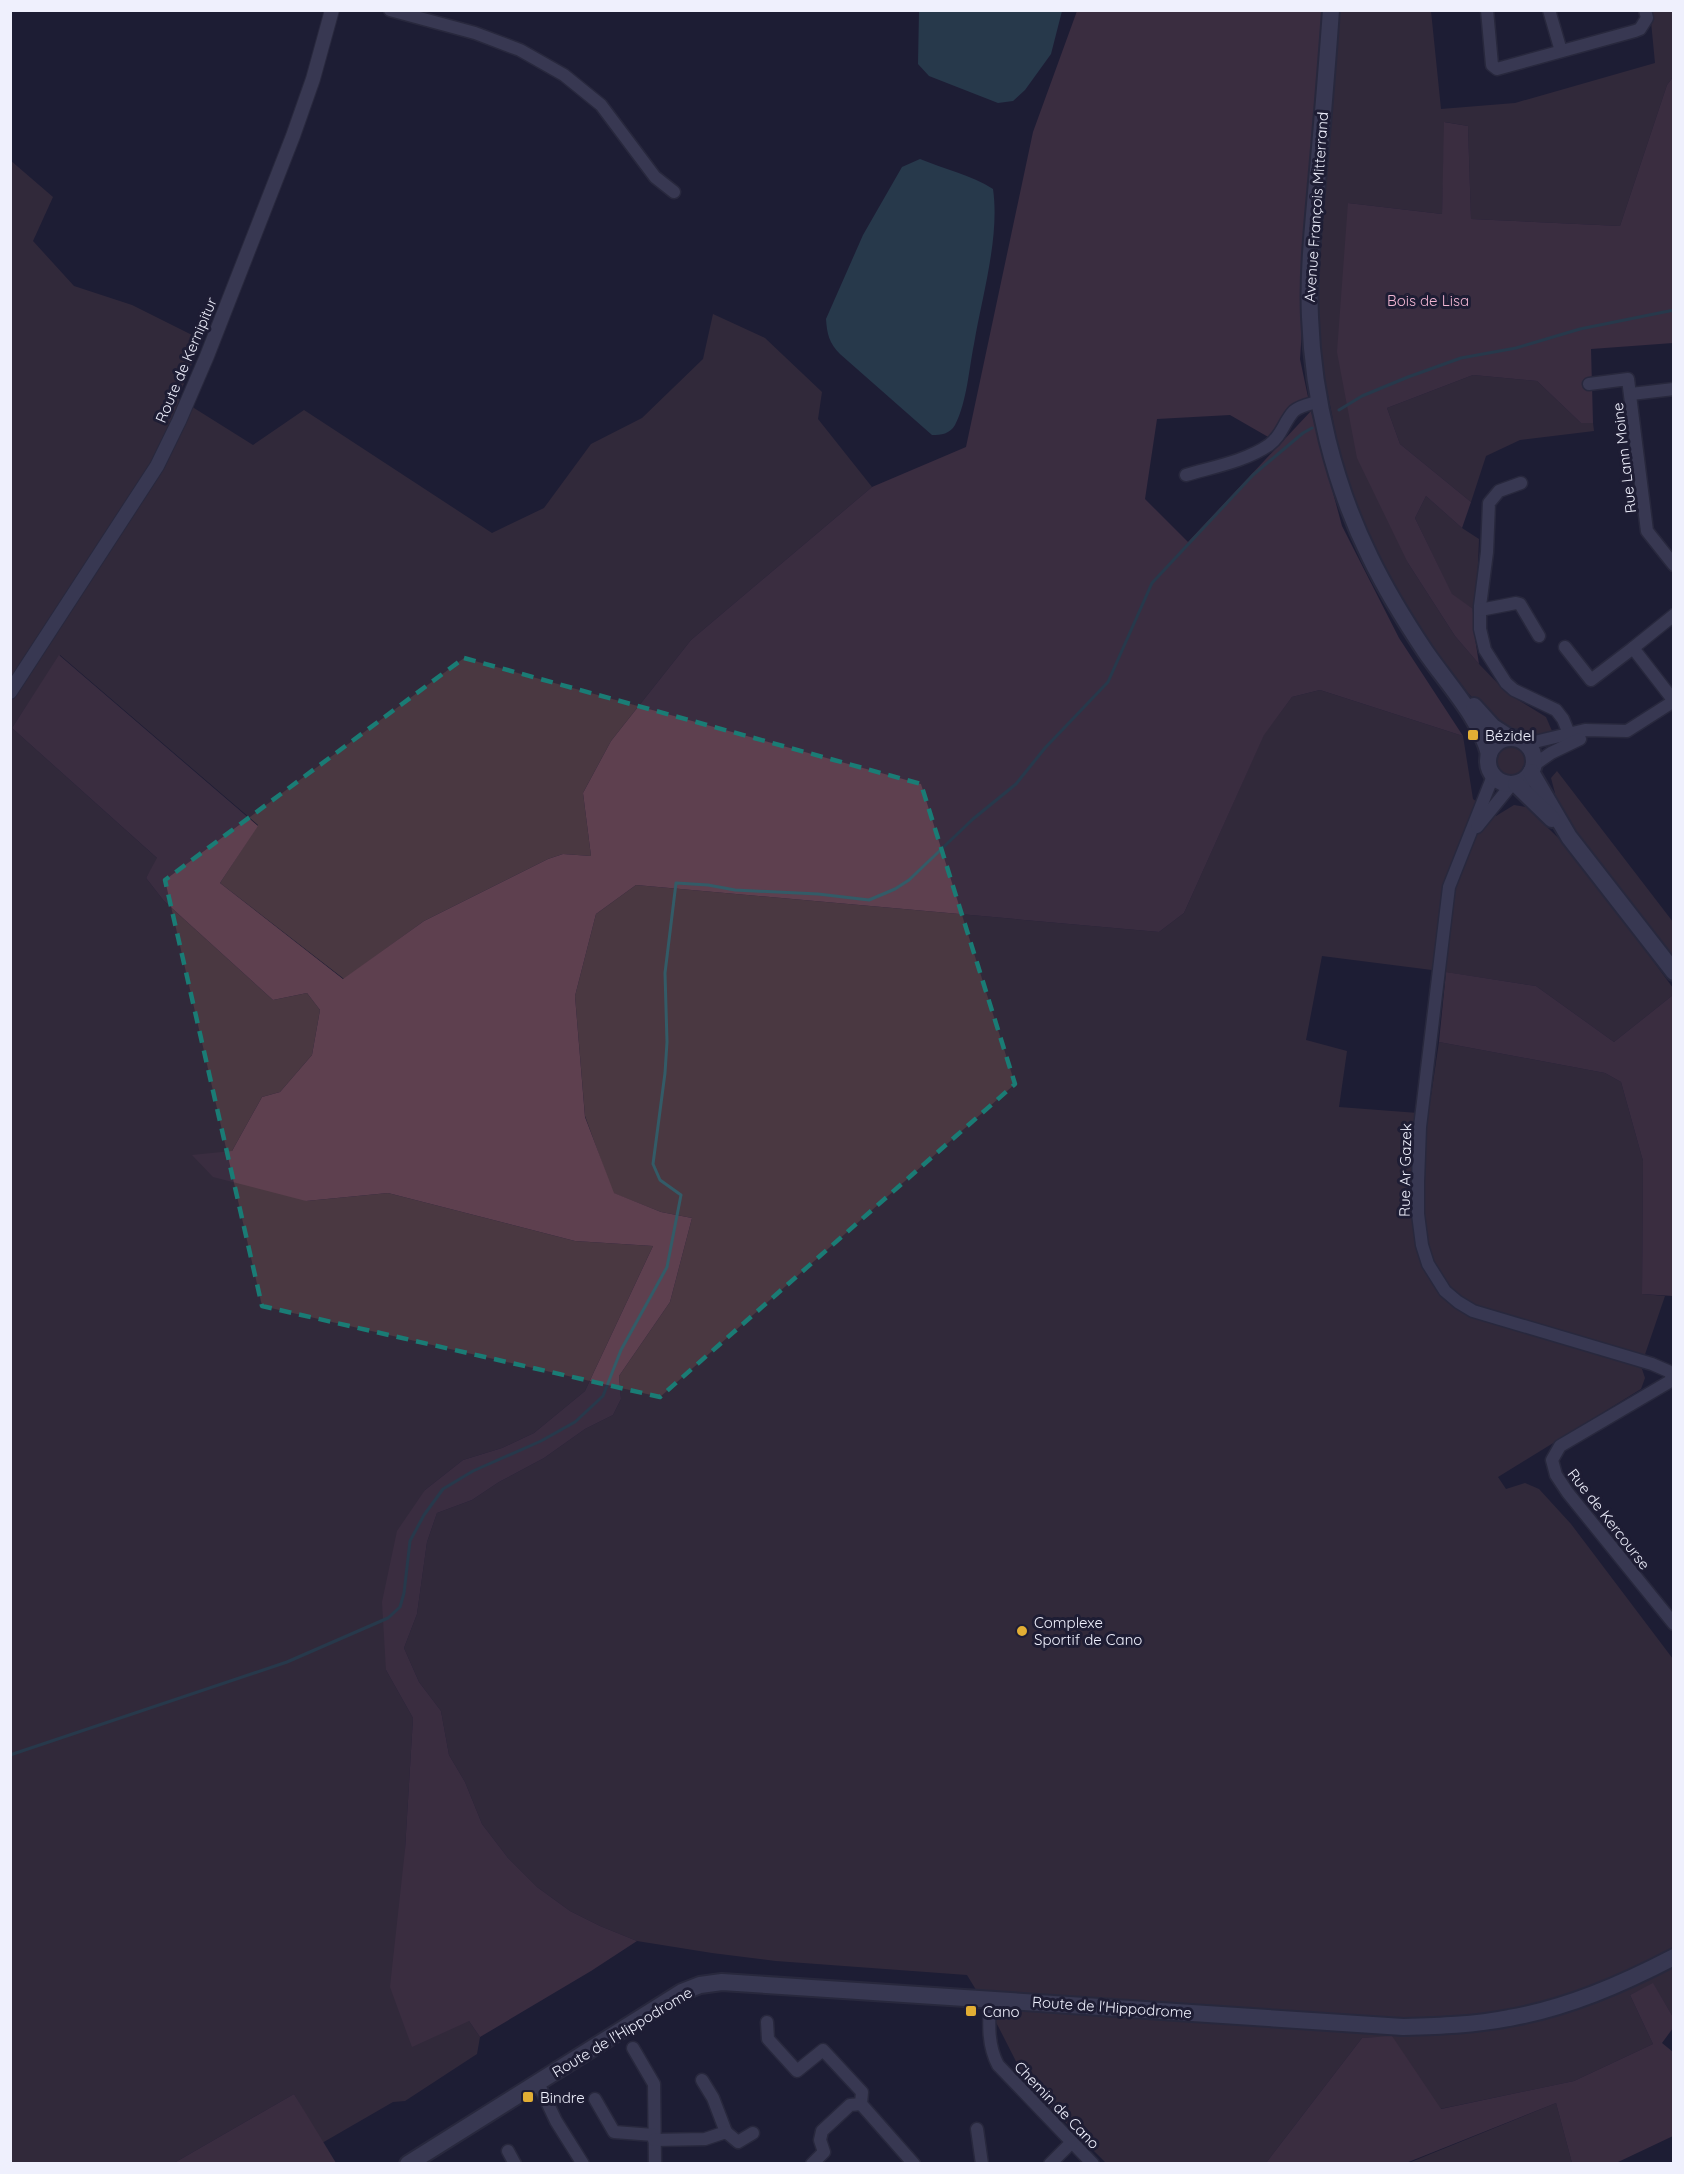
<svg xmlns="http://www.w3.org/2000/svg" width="1684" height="2174" font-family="Quicksand,sans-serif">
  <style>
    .green { fill: #4a3841 }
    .forest { fill: #5e404f }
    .water { fill: #335b67 }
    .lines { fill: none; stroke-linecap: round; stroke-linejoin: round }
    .stream { stroke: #335b67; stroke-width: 3 }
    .minor-casing { stroke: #363648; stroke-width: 15 }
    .tertiary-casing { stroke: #363648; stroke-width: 16 }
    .secondary-casing { stroke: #363648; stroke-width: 20 }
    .minor { stroke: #595a75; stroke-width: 12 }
    .tertiary { stroke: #595a75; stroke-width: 14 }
    .secondary { stroke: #595a75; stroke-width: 16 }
    .marked { fill: none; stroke: #1a7c75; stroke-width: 4.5; stroke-dasharray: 12 8; stroke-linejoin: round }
    .poi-dot { fill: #e2ae34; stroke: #1e1d34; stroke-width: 2 }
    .labels { text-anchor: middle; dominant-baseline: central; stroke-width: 6; stroke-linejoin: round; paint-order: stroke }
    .street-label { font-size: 15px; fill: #eff0fd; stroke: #1e1d34 }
    .park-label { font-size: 15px; fill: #f2b6d3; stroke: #1e1d34 }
    .poi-label { font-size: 15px; fill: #eff0fd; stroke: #1e1d34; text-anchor: start }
  </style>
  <rect width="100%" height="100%" fill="#1e1d34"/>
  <g class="green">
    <polygon points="1339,11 1431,11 1441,109 1515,103 1655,63 1650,11 1673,11 1673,77 1667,85 1620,226 1471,219 1468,126 1445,122 1442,214 1348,203 1408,563 1455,636 1479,664 1507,693 1546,717 1552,731 1529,737 1504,730 1468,693 1406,611 1371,550 1343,470 1320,355 1317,273"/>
    <polygon points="10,160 53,197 33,241 74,286 132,305 196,337 200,344 178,398 253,445 304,410 492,533 544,508 591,444 642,418 703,359 713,314 765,338 822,392 818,419 872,487 691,640 611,741 583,793 591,856 563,854 548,859 424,921 344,979 220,883 258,825 60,655 12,728 158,859 146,878 164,901 273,1000 307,993 320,1010 312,1055 280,1092 262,1097 232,1151 306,1201 388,1193 575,1241 653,1246 585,1391 534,1433 502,1448 463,1460 425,1490 386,1670 413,1718 405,1850 469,2021 480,2037 477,2054 405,2101 393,2102 322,2143 294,2094 174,2163 11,2163"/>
    <polygon points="1473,375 1537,381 1581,423 1593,423 1594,431 1520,440 1486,456 1471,502 1400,444 1387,408"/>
    <polygon points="1426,496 1462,528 1479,539 1476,611 1452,595 1415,518"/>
    <polygon points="1320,690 1463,736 1473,799 1496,816 1514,805 1526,807 1573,852 1673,988 1673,995 1614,1042 1536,986 1432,970 1322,956 1306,1040 1347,1051 1339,1107 1418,1113 1428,1116 1439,1042 1605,1073 1621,1082 1643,1161 1642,1294 1665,1296 1641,1366 1645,1378 1641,1389 1498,1477 1506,1489 1525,1483 1539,1489 1571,1524 1673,1659 1673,2017 1653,1984 1630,1995 1653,2044 1574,2081 1440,2109 1392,2037 1362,2038 1266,2163 1106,2163 1028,2085 998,2026 967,1975 776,1961 712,1953 637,1941 600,1926 570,1911 537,1887 508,1858 482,1824 465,1782 449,1755 441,1711 419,1682 404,1648 417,1614 427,1542 437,1513 472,1500 499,1482 544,1458 585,1429 613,1415 621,1399 619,1376 670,1302 692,1218 661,1212 613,1193 585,1116 575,996 596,914 636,885 1159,932 1184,913 1264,734 1292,697"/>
    <circle cx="1511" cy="762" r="16"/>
    <polygon points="1557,771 1673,922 1673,961 1558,811 1552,795 1555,793 1551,778"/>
    <polygon points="1556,2103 1572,2163 1406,2164"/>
  </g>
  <g class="forest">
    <polygon points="1077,11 1323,11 1300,359 1308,397 1292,408 1270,438 1230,415 1157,419 1145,499 1188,542 1311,411 1342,526 1399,638 1463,736 1320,690 1292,697 1264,735 1184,913 1159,932 636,885 596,914 575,996 585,1117 614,1193 661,1212 692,1218 670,1302 619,1376 621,1399 613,1415 585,1429 544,1458 499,1482 472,1500 437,1513 427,1542 417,1614 404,1648 419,1682 441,1711 449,1755 465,1782 482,1824 508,1858 537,1887 570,1911 600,1926 637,1941 591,1971 480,2037 469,2021 412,2047 390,1987 405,1850 413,1718 386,1670 382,1602 397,1531 425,1490 463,1460 502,1448 534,1433 585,1391 653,1246 575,1241 388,1193 306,1201 213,1177 192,1155 232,1151 262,1097 280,1092 312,1055 320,1010 307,993 273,1000 164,901 146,878 157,858 12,728 59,655 258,826 220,883 343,979 424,921 548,859 563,854 591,856 583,793 611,741 691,640 872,487 966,447 1033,132"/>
    <polygon points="1673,77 1673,343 1591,349 1593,423 1581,423 1537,381 1473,375 1387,408 1400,444 1471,502 1462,528 1426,496 1415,518 1452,594 1476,611 1475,638 1479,664 1455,636 1408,563 1357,458 1337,352 1348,203 1442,214 1444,122 1468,126 1471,219 1620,226 1667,85"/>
    <polygon points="1446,972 1536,986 1614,1042 1673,995 1673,1296 1642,1294 1643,1161 1621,1082 1605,1073 1439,1042"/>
    <polygon points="1653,1983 1673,2017 1673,2028 1662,2043 1673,2052 1673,2136 1616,2163 1572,2163 1556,2103 1406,2163 1266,2163 1362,2038 1392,2036 1441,2109 1574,2081 1653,2044 1630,1995"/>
    <polygon points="294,2094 336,2163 174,2163"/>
  </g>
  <g class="water">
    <polygon points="919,11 919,10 1062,11 1051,54 1025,90 1013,101 998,103 929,76 918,64"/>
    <path d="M 920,159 C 944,169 971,175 993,189 C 1000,237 982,296 974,344 C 969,368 967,402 955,425 C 950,434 941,435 932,435 L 840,354 C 829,343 827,334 826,319 L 863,235 L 902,167 Z"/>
  </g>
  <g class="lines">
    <g class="stream">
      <polyline points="1339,410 1362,396 1408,377 1461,358 1516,348 1580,329 1674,310"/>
      <polyline points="10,1755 287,1662 388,1618 400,1607 404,1593 410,1541 424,1515 443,1489 473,1471 541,1441 575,1422 603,1396 621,1350 667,1267 681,1195 660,1180 653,1164 665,1073 667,1042 665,973 676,883 708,885 735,890 818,894 869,900 895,889 909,880 973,819 1016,784 1045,748 1108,682 1152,583 1253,475 1303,433 1312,428"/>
    </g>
    <g class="minor-casing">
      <g id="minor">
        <polyline points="390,10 475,33 520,50 564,75 601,105 655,177 674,192"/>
        <polyline points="1487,10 1492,65 1497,69 1635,31 1640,29 1647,18 1645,10"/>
        <polyline points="1549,10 1561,51"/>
        <polyline points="1589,384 1628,379 1647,531 1674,565"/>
        <polyline points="1631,394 1674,389"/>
        <path d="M 1186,475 C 1213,467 1246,461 1269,445 C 1282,436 1284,421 1294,411 C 1301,405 1311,404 1320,401"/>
        <polyline points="1521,483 1499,491 1489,503 1487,552 1480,606 1480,629 1485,650 1506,683 1514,690 1556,710 1563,719 1572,741"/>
        <polyline points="1480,610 1516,603 1520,604 1539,636"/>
        <polyline points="1565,647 1591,680 1633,648"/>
        <polyline points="1526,744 1585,730 1627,731 1674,701 1633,648 1674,615"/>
        <polyline points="1534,765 1551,753 1580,739"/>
        <polyline points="1493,776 1449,887 1420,1127 1418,1182 1418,1214 1422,1245 1428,1264 1445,1291 1458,1302 1473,1311 1652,1364 1668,1371 1674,1377"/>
        <polyline points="1477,827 1512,784"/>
        <polyline points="1674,1379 1560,1446 1552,1460 1556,1475 1568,1493 1674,1624"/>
        <path d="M 990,1999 C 989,2022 987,2044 998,2065 L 1093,2164"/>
        <polyline points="767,2022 768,2039 797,2071 823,2050 862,2092 861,2104 914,2164"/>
        <polyline points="633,2048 654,2084 655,2164"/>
        <polyline points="702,2080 713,2098 726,2132"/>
        <polyline points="538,2083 556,2121 583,2164"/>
        <polyline points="595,2099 614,2132 654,2135"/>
        <polyline points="977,2129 982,2164"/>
        <polyline points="654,2140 705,2139 726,2132 738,2142 753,2133"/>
        <polyline points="508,2151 515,2164"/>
        <polyline points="812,2164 824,2152 820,2140 822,2131 850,2105 861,2104"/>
        <polyline points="1050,2164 1072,2142"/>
      </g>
    </g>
    <g class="tertiary-casing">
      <polyline id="tertiary" points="10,692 157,466 179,421 207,356 293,136 313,79 332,10"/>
    </g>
    <g class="secondary-casing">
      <g id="secondary">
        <path d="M 1331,10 C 1327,68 1322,125 1317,182 C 1313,227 1308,272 1310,317 C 1313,399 1334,484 1370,557 C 1386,590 1405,621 1425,651 C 1446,682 1480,718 1489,754"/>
        <polyline points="1474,706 1493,727 1510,738"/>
        <circle cx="1511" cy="761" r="23"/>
        <polyline points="1531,772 1569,837 1674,972"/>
        <polyline points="1516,784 1552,819"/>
        <path d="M 408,2164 L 682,1992 L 700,1985 L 722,1982 L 1403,2027 C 1438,2026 1474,2025 1509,2018 C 1567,2008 1622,1984 1674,1957"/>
      </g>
    </g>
    <use href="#minor" class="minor"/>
    <use href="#tertiary" class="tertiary"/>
    <use href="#secondary" class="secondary"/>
  </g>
  <path d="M0 0H1684V2174H0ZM 464,658 L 921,784 L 1015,1084 L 660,1397 L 262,1306 L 165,880 Z" fill="#1e1d34" fill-opacity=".55" fill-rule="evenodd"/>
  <path class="marked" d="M 464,658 L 921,784 L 1015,1084 L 660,1397 L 262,1306 L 165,880 Z"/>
  <g class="poi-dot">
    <rect x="1467" y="729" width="12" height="12" rx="3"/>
    <circle cx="1022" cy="1631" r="6"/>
    <rect x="965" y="2005" width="12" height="12" rx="3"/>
    <rect x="522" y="2091" width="12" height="12" rx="3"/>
  </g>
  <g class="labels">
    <g class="street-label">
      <text transform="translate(1316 207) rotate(-86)">Avenue François Mitterrand</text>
      <text transform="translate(186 360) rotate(-67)">Route de Kernipitur</text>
      <text transform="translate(1624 458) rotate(-97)">Rue Lann Moine</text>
      <text transform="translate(1405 1170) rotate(-89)">Rue Ar Gazek</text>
      <text transform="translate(1609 1519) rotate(52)">Rue de Kercourse</text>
      <text transform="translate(1112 2007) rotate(4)">Route de l'Hippodrome</text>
      <text transform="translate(622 2032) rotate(-31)">Route de l'Hippodrome</text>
      <text transform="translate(1057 2105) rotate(46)">Chemin de Cano</text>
    </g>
    <g class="park-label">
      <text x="1428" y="300">Bois de Lisa</text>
    </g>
    <g class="poi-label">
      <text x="1485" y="735">Bézidel</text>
      <text x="1034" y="1622">Complexe<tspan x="1034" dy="17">Sportif de Cano</tspan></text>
      <text x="983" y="2011">Cano</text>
      <text x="540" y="2097">Bindre</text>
    </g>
  </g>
  <rect width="1684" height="2174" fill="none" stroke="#eff0fd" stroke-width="24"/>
</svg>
